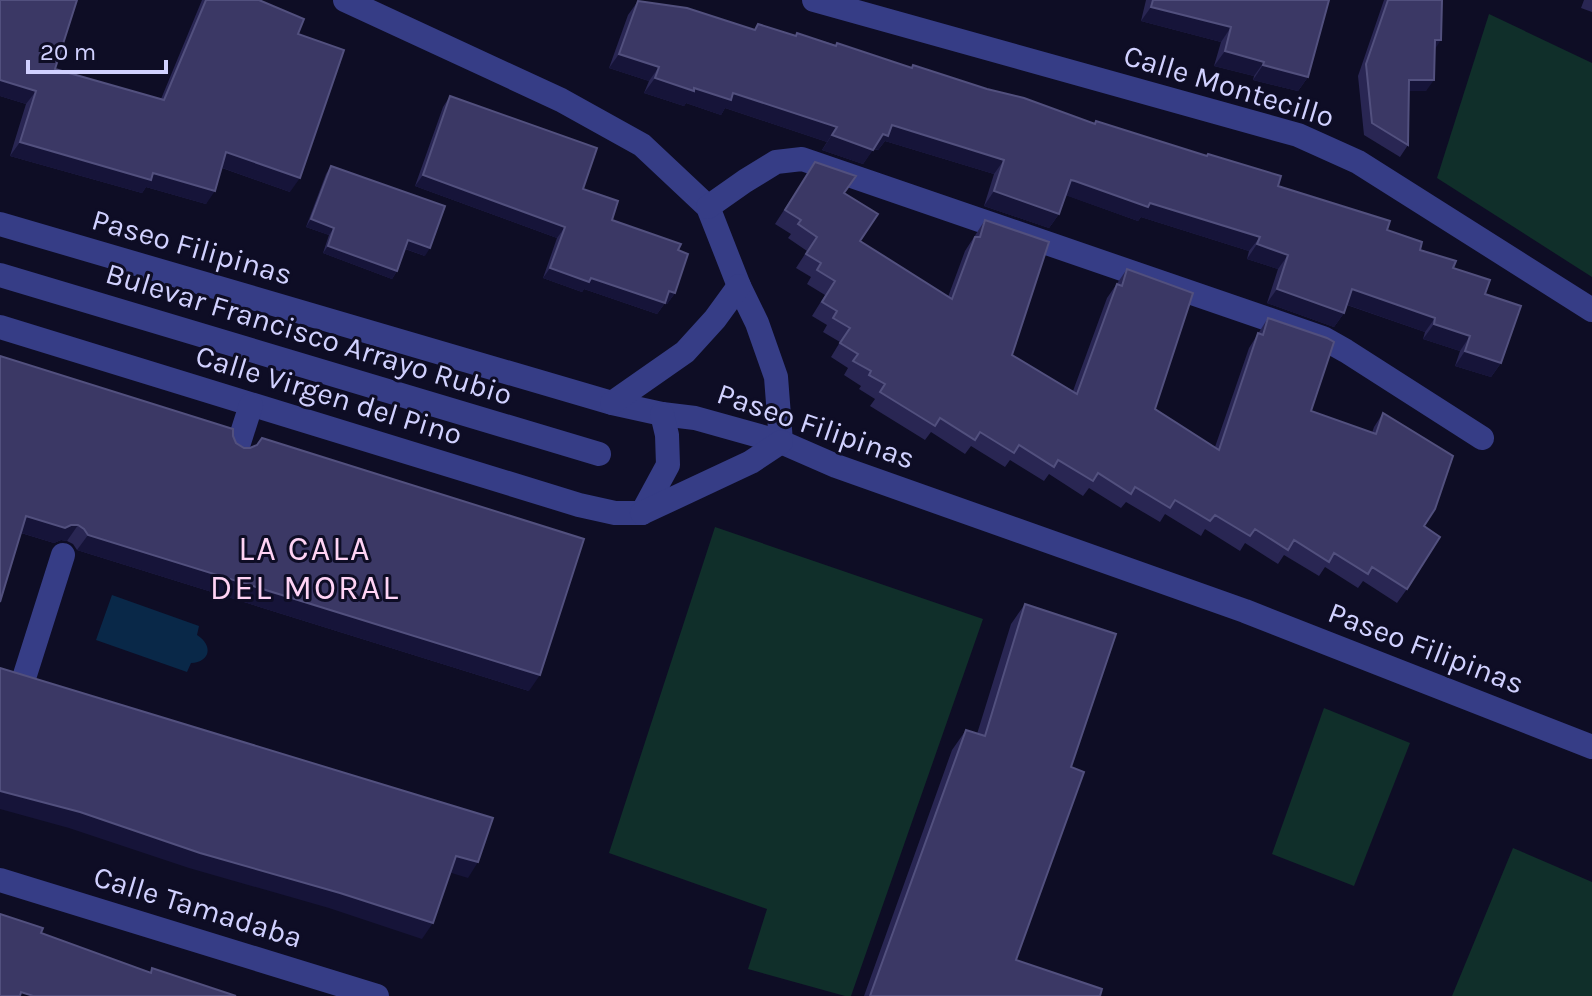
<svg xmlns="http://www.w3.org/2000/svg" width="1592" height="996" font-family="Karla,sans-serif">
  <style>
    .green { fill: #102f2a }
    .water { fill: #092848 }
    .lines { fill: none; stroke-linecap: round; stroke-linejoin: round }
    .minor { stroke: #363d86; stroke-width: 24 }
    .wall { fill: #292653 }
    .shaded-wall { fill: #161439 }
    .building { fill: #3b3865; stroke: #52507e; stroke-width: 2 }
    .labels { text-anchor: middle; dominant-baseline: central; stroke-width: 6; stroke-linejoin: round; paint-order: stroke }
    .street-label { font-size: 30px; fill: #d1d1ff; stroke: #0e0d25 }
    .quarter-label { font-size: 34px; letter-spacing: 2px; fill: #ffd3f4; stroke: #0e0d25 }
  </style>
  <rect width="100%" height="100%" fill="#0e0d25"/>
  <g class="green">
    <polygon points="1489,14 1592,63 1592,277 1437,178"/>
    <polygon points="715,527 983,619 851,996 845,996 748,969 767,909 609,853"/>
    <polygon points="1324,708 1410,743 1354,886 1272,854"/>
    <polygon points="1513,848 1592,882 1592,996 1452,996"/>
  </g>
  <path class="water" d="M 112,595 L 199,626 L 197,635 C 213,645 211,662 191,663 L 187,672 L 96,640 Z"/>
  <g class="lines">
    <g class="minor">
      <polyline points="345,0 561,100 642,145 708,207 739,286 757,323 776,377 781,442"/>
      <polyline points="814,0 1298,135 1358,162 1592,310"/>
      <polyline points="708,207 745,181 776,162 802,159 1323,338 1346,351 1482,438"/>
      <polyline points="0,224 612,403 662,414 695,418 781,442 836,466 1245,611 1592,747"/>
      <polyline points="0,275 599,454"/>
      <polyline points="0,327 579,505 615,513 642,513 668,465 667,435 662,414"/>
      <polyline points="612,403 685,352 715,319 739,286"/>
      <polyline points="237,449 251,405"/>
      <polyline points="642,513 751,462 781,442"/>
      <polyline points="24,678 63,555"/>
      <polyline points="0,880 377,996"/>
    </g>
  </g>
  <g class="wall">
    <polygon points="0,0 55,69 161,99 202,0 259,0 298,34 290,192 222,168 206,204 146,187 142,193 10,156 26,104 0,96"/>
    <polygon points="1146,0 1329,0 1308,77 1298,91 1253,80 1254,76 1214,66 1221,42 1141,21"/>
    <polygon points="1384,0 1442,0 1435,49 1426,91 1409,91 1408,145 1400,157 1364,135 1358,76"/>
    <polygon points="1584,0 1592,0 1592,12 1581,8"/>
    <polygon points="638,1 754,30 758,24 795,36 797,33 911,68 913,65 1094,123 1096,121 1278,186 1387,230 1453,268 1485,294 1501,363 1491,377 1455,366 1460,351 1423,339 1425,332 1347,305 1344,313 1334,327 1267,303 1278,269 1247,259 1249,251 1141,217 1138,221 1066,195 1059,214 1049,228 984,206 994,174 885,141 878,150 873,149 863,164 822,150 827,142 725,108 721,115 686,103 684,106 644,93 649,81 609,68 628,15"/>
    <polygon points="450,96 583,189 612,220 678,250 675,293 667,304 665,303 657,314 584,289 582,292 543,278 557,238 415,186 443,107"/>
    <polygon points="815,162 844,193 860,241 948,297 965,251 985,220 1012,355 1073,391 1107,298 1127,269 1155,409 1215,447 1249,348 1268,318 1311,411 1372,433 1374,427 1383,413 1424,526 1407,589 1397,603 1363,581 1358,588 1325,567 1319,576 1284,555 1278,564 1245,543 1240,551 1205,529 1201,536 1165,514 1160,522 1126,502 1121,508 1089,488 1083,496 1049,474 1044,481 1010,460 1005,467 971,446 965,454 931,432 925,440 870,406 875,399 859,389 861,386 844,375 848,368 831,357 840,342 823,332 827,325 812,316 825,295 807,284 811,277 796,268 807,251 788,238 791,234 775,224"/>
    <polygon points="331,166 425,256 405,249 397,271 392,279 323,253 329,235 306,227 326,174"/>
    <polygon points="0,356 233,436 236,443 529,691 77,550 73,544 67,541 61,540 54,543 21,533"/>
    <polygon points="1025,604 1071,767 1016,960 1100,996 864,996 952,750 966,730 977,734 1011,624"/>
  </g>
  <g class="shaded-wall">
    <polygon points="1151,7 1231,27 1221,42 1141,21"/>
    <polygon points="1435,40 1441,40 1433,52"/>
    <polygon points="1225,51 1264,62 1254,76 1214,66"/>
    <polygon points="619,54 659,67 649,81 609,68"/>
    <polygon points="1263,65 1308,77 1298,91 1253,80"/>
    <polygon points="655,78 694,88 733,93 837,127 827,142 725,108 721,115 686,103 684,106 644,93"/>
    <polygon points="0,80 36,91 26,104 0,96"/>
    <polygon points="1409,80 1434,80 1426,91 1401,91"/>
    <polygon points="892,125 1004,160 994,174 885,141 878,150 873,148 883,134"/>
    <polygon points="832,135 873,150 863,164 822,150"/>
    <polygon points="20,142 153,173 215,191 206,204 146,187 142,193 10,156"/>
    <polygon points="226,152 300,178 290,192 217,166"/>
    <polygon points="423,175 565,227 557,238 415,186"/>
    <polygon points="1071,180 1150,203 1260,237 1249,251 1141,217 1138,221 1065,195"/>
    <polygon points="994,191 1059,214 1049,228 984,206"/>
    <polygon points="311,219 334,228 329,235 306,227"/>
    <polygon points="408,240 430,248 425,256 403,248"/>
    <polygon points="1257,244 1288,255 1278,269 1247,259"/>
    <polygon points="328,246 397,271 392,279 323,253"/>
    <polygon points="550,268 591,278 665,303 657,314 584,289 582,292 543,278"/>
    <polygon points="1277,289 1344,313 1334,327 1267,303"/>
    <polygon points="1352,289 1435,318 1425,332 1342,303"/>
    <polygon points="669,291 675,293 667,304 662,302"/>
    <polygon points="1434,324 1470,336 1460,351 1423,339"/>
    <polygon points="1465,351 1501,363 1491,377 1455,366"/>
    <polygon points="26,516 71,525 78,525 67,541 61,540 54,543 15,531"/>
    <polygon points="88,535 540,675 529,691 77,550"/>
    <polygon points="0,791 80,812 340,893 433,923 422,939 329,908 189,868 69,828 0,809"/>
    <polygon points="456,856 478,862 468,878 445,871"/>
  </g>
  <g class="building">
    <polygon points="0,0 77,0 55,69 164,100 206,0 259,0 304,19 298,34 344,50 300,178 226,152 215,191 153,173 151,180 20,142 36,91 0,80"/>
    <polygon points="1153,0 1329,0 1308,77 1263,65 1264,62 1225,51 1231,27 1151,7"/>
    <polygon points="1388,0 1442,0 1441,40 1435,40 1434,80 1409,80 1408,145 1372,123 1366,64"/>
    <polygon points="638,1 687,8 755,30 758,24 796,36 797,33 836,46 837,43 912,68 913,65 987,89 1024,98 1095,124 1096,121 1207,156 1208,154 1281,176 1278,186 1390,221 1387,230 1422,242 1420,250 1456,261 1453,268 1490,280 1485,294 1521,306 1501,363 1465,351 1470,336 1434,324 1435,318 1352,289 1344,313 1277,289 1288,255 1257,244 1260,237 1150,203 1148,207 1075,181 1071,180 1059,214 994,191 1004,160 892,125 888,136 883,134 873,150 832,135 837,127 733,93 731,100 694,88 694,91 655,78 659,67 619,54"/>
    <polygon points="450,96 597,148 583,189 618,201 612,220 681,244 678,250 688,254 675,293 669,291 665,303 591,278 589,282 550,268 565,227 423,175"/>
    <polygon points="815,162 856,176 844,193 878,214 860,241 952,299 975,237 980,237 985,220 1049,242 1012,355 1077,394 1117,284 1122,286 1127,269 1193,293 1155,409 1219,450 1258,333 1263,335 1268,318 1327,338 1334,342 1311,411 1376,434 1383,413 1453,456 1435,509 1424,526 1440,537 1407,589 1372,567 1368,574 1334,553 1329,562 1294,540 1288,550 1255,529 1250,536 1215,515 1210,521 1175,500 1170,508 1135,487 1131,494 1098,473 1093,481 1058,460 1054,467 1019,445 1014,453 980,432 975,440 940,418 935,426 880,392 885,384 869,375 871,371 853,361 858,354 840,343 850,328 833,318 837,311 822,302 835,281 817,270 821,263 806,254 817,237 798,224 801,220 785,210"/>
    <polygon points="331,166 445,206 430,248 408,240 397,271 328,246 334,228 311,219"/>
    <polygon points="0,356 233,429 233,436 236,443 244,448 250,448 257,445 262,438 584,539 540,675 88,535 84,529 78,525 71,525 65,528 26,516 0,602"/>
    <polygon points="1025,604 1116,634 1071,767 1084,772 1016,960 1102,989 1100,996 870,996 966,730 985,736"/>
    <polygon points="0,668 493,818 478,862 456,856 433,923 340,893 200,853 80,812 0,791"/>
    <polygon points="0,914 43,928 41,933 151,973 152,968 236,996 33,996 21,992 20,996 0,996"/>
  </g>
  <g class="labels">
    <g class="street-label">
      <text transform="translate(1229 86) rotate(17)">Calle Montecillo</text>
      <text transform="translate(192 247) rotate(16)">Paseo Filipinas</text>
      <text transform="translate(309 334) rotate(17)">Bulevar Francisco Arrayo Rubio</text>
      <text transform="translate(329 395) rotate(17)">Calle Virgen del Pino</text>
      <text transform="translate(816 426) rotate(19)">Paseo Filipinas</text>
      <text transform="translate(1426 648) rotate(21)">Paseo Filipinas</text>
      <text transform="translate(198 907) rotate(17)">Calle Tamadaba</text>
    </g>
    <g class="quarter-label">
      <text x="305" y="549">LA CALA<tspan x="305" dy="39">DEL MORAL</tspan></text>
    </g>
  </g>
  <path d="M28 60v12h138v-12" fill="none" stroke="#d1d1ff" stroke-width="4"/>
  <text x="40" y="60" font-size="24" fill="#d1d1ff" stroke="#0e0d25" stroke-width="6" paint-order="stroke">20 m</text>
</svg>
